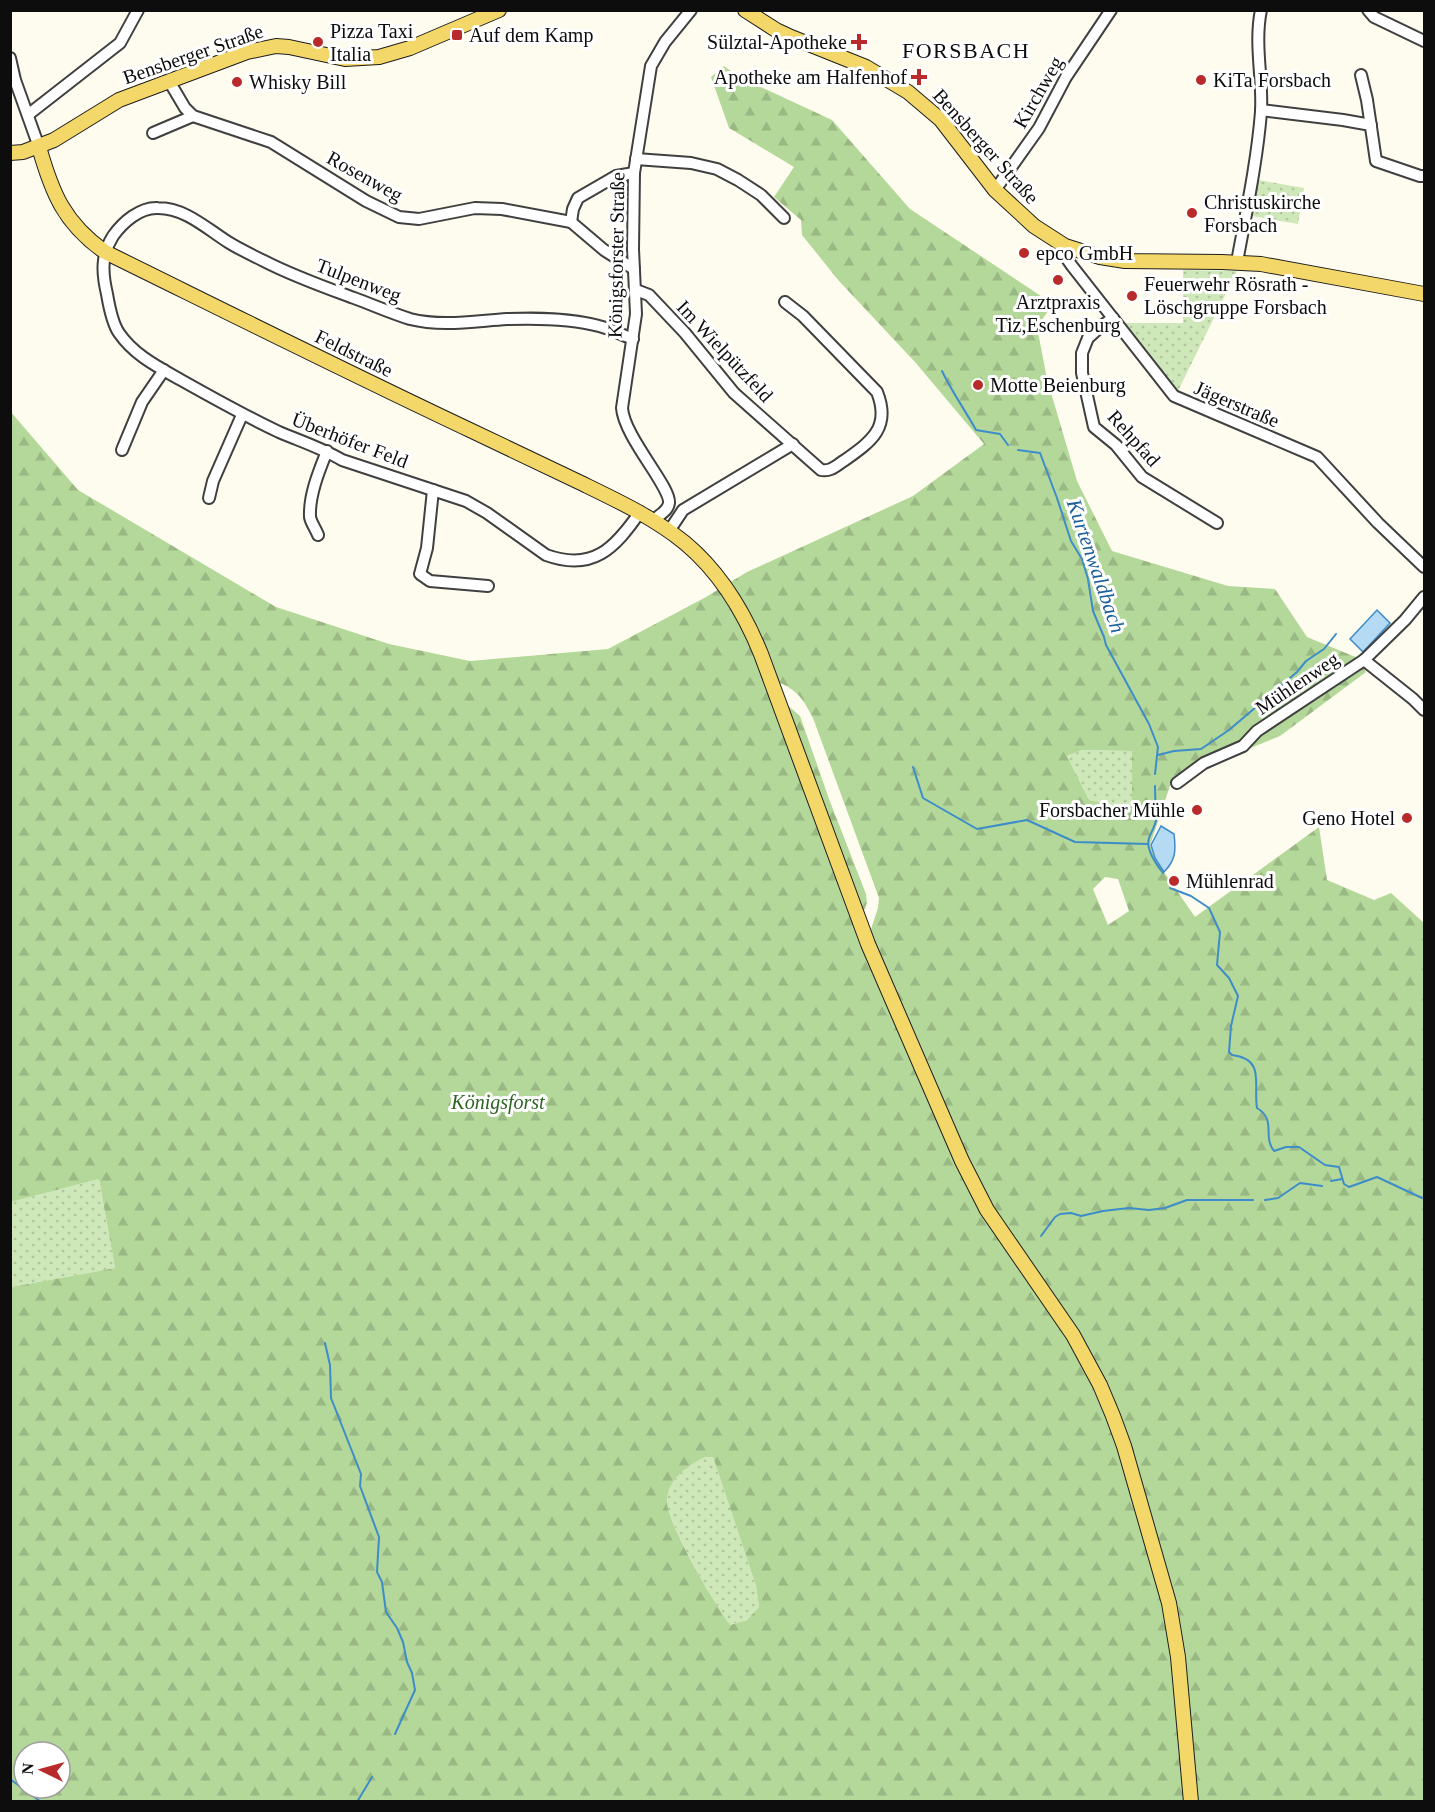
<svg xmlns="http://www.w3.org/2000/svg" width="1435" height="1812" font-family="Georgia,serif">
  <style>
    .grass { fill: url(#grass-dots) }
    .forest { fill: url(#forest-firs); fill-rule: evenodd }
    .water { fill: #b5daf4; stroke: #3e8cc9; stroke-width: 1.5 }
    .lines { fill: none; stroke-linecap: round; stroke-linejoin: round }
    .stream { stroke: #3e8cc9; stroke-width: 2 }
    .minor-casing { stroke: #404040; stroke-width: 14 }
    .major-casing { stroke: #1e1e1e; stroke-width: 16 }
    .minor { stroke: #fff; stroke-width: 10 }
    .major { stroke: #f4d769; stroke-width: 14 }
    .poi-dot { fill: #b92a2b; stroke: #fff; stroke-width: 2 }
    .labels { text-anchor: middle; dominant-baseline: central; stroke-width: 6; stroke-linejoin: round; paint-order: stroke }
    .poi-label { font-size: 20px; fill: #0d0d0d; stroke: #fff; text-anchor: start }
    .street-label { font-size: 20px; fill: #0d0d0d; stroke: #fff }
    .park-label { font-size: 20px; font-style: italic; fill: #2b6320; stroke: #fff }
    .water-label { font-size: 21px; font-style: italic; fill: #1b5e9b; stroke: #fff }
    .quarter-label { font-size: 22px; letter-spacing: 1.5px; fill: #0d0d0d; stroke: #fff }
  </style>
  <defs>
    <pattern id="grass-dots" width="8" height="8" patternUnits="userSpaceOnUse" patternTransform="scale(1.5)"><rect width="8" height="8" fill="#cfe8b9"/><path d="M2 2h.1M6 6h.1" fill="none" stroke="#b1c69e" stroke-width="1.8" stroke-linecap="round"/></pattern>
    <pattern id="forest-firs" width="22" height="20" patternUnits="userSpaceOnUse" patternTransform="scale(1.5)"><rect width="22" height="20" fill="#b3d899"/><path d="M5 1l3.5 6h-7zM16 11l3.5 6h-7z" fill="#99b883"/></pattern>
  </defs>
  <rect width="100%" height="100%" fill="#fefcee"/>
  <g class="grass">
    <polygon points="1258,180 1304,188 1298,224 1252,216"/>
    <polygon points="1183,270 1237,271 1177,393 1124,323 1183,323"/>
    <polygon points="1082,750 1132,751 1132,810 1089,800 1067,756"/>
    <polygon points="99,1179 115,1268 11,1287 11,1202"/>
    <path d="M 705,1457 L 713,1457 L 756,1586 L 759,1607 L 747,1620 L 729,1625 C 715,1605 666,1521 667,1500 C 669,1477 687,1466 705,1457 Z"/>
  </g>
  <path class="forest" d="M 724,66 L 737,76 L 832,120 L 910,209 L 1053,304 L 1037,327 L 1047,379 L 1077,481 L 1112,551 L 1228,586 L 1275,589 L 1307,637 L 1358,658 L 1366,672 L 1280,736 L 1172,780 L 1150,845 L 1155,859 L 1195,917 L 1319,827 L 1327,880 L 1374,900 L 1391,893 L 1424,923 L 1424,1801 L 11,1801 L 11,1287 L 115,1268 L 99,1179 L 11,1202 L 10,411 L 78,490 L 276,607 L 389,644 L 470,661 L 608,649 L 706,597 L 747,572 L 913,496 L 984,444 L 915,362 L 839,281 L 802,235 L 801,220 L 774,197 L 794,167 L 729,128 L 711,77 ZM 776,681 C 798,690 803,699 813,718 L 879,898 L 878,908 L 869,935 L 862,915 L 867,903 L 866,894 L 829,799 L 800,716 L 784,702 ZM 1082,750 L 1132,751 L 1132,809 L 1089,800 L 1067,756 ZM 1105,877 L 1118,879 L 1129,911 L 1108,925 L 1093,889 ZM 705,1457 L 713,1457 L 756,1586 L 759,1607 L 747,1620 L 730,1625 C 715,1605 666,1522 667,1500 C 669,1478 687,1466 705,1457 ZM 24,1752 L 60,1752 L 60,1788 L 24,1788 Z"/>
  <g class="water">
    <polygon points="1377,610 1390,623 1363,652 1350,639"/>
    <path d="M 1161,826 L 1174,834 C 1176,850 1176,860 1164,872 L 1155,858 L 1151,845 Z"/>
  </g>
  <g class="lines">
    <g class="stream">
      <path d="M 942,371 C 952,392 965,410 976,430 L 1000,434 L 1008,445"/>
      <polyline points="1018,450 1040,453 1057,498 1071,541 1082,559 1088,579 1093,611 1104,637 1106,645 1149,724 1158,747 1155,774"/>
      <polyline points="1158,755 1174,751 1201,749 1229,730 1297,672 1306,661 1324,649 1336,634"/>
      <polyline points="913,767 923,798 977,829 1027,820 1075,842 1148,844"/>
      <path d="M 1155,786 C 1155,797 1156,809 1156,820 C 1155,827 1151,832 1149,838 C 1145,849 1156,864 1163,873"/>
      <path d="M 1170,888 L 1191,896 L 1209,908 L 1220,932 L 1217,965 L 1229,978 L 1238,996 L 1231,1026 L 1229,1052 L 1232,1055 C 1266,1059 1253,1085 1257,1108 C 1277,1120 1262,1136 1274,1151 L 1286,1147 L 1299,1147 L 1325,1165 L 1339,1167 L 1344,1184 L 1349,1187 L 1377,1177 L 1422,1198 L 1424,1197"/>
      <polyline points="1331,1181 1342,1179"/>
      <polyline points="1265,1200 1278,1198 1300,1183 1322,1186"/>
      <polyline points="1041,1236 1055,1217 1060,1214 1071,1213 1081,1216 1103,1211 1129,1208 1149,1210 1165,1208 1187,1200 1253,1200"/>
      <polyline points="325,1343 330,1365 331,1398 361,1474 360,1486 379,1537 377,1572 382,1582 386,1612 397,1628 403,1642 407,1662 412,1673 415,1690 395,1734"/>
      <polyline points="10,1779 41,1802"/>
      <polyline points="357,1802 372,1777"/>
    </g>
    <g class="minor-casing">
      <g id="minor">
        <polyline points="1368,10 1374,17 1424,41"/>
        <polyline points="10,58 15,80 39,147"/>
        <polyline points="1361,75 1367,100 1376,161 1420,176 1424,176"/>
        <polyline points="169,81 185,108 193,116 271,142 366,201 399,217 419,219 475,208 502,209 571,222 604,250 634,269"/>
        <polyline points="1261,110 1343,120 1371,125"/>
        <polyline points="29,114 120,43 138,10"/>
        <polyline points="153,133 193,116"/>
        <polyline points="636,159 691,163 717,169 738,180 761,195 784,218"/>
        <polyline points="995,190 1039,128 1066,77 1111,10"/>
        <polyline points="571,222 573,209 578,198 616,176 634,173"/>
        <polyline points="1065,246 1065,256 1072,266 1174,396 1317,457 1378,523 1424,567"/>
        <path d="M 1237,262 C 1246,213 1257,162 1261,112 C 1263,78 1254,44 1261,10"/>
        <path d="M 636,290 L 649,295 L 685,333 L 734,393 L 821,470 C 831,472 837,465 845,460 C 872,441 891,427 877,392 L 803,316 L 785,302"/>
        <polyline points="1113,318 1099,328 1088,338 1082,353 1082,373 1094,427 1116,445 1142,477 1217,523"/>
        <path d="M 633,339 C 622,335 611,329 599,326 C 570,318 537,318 507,319 C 475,321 442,327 410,319 C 391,313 373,305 354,298 C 324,287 293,276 264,261 C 252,255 239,249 228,242 C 206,228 185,208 158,208 C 140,207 123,222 113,236 C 101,255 102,273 107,294 C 109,306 112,323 119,333 C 134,355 158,367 181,380 C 213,398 245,416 279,432 C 300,441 322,448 342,460 L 466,501 L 487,513 L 546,555 C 593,572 615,548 640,512"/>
        <polyline points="122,450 142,402 164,370"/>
        <polyline points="433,490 427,548 420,574 430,581 488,586"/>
        <polyline points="209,498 213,481 242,415"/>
        <path d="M 654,520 C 659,515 668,511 669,503 C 671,487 624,437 622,408 L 636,314 L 633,249 L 634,173 L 651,66 L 665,42 L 691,10"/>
        <polyline points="669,531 683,510 793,444"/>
        <path d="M 318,535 C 316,529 311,523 310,517 C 309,495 319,471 327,451"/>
        <polyline points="1364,660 1413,699 1424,710"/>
        <polyline points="1177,783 1204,763 1243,746 1257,731 1364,660 1405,620 1424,597"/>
      </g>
    </g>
    <g class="major-casing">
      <g id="major">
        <polyline points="745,10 776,30 791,37 866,67 908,92 941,120 995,190 1034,226 1065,246 1100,257 1125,261 1222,262 1261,264 1424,294"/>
        <path d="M 39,147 C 52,193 64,223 105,252 C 227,312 349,373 472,431 C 508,448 544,465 579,482 C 616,500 653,517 685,543 C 721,573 744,612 761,654 L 868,944 L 962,1161 L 987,1210 L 1073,1335 L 1100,1385 L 1113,1416 L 1124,1446 L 1169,1603 L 1178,1657 L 1191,1802"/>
        <polyline points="10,153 23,152 54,140 119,100 247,52 276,46 289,47 345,59 379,57 410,48 499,10"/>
      </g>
    </g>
    <use href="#minor" class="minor"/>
    <use href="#major" class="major"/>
  </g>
  <g class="poi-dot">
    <rect x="451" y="29" width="12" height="12" rx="3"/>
    <circle cx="318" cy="42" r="6"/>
    <path d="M856 33h6v6h6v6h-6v6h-6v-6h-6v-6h6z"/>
    <path d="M916 68h6v6h6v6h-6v6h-6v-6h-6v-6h6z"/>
    <circle cx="1201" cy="80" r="6"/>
    <circle cx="237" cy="82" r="6"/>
    <circle cx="1192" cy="213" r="6"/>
    <circle cx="1024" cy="253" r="6"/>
    <circle cx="1058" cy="280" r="6"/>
    <circle cx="1132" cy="296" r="6"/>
    <circle cx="978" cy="385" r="6"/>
    <circle cx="1197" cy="810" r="6"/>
    <circle cx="1407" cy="818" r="6"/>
    <circle cx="1174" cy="881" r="6"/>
  </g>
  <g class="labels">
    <g class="poi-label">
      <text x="330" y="31">Pizza Taxi<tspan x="330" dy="23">Italia</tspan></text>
      <text x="469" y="35">Auf dem Kamp</text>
      <text x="847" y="42" text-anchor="end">Sülztal-Apotheke</text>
      <text x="907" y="77" text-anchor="end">Apotheke am Halfenhof</text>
      <text x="1213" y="80">KiTa Forsbach</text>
      <text x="249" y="82">Whisky Bill</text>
      <text x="1204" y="202">Christuskirche<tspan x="1204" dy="23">Forsbach</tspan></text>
      <text x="1036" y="253">epco GmbH</text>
      <text x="1144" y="284">Feuerwehr Rösrath -<tspan x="1144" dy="23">Löschgruppe Forsbach</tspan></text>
      <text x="1058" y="302" text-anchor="middle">Arztpraxis<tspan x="1058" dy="23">Tiz,Eschenburg</tspan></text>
      <text x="990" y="385">Motte Beienburg</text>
      <text x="1185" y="810" text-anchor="end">Forsbacher Mühle</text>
      <text x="1395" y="818" text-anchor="end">Geno Hotel</text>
      <text x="1186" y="881">Mühlenrad</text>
    </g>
    <g class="street-label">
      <text transform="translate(193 54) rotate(-19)">Bensberger Straße</text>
      <text transform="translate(1038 92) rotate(-60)">Kirchweg</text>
      <text transform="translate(986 146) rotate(48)">Bensberger Straße</text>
      <text transform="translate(365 176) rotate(29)">Rosenweg</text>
      <text transform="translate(616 255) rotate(-89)">Königsforster Straße</text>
      <text transform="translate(359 280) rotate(21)">Tulpenweg</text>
      <text transform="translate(725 351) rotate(47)">Im Wielpützfeld</text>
      <text transform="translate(354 353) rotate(26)">Feldstraße</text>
      <text transform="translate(1237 404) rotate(23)">Jägerstraße</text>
      <text transform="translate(1134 438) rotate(48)">Rehpfad</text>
      <text transform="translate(350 440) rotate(21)">Überhöfer Feld</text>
      <text transform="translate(1297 683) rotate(-34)">Mühlenweg</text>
    </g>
    <g class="park-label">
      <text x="498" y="1102">Königsforst</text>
    </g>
    <g class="water-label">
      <text transform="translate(1096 566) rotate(71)">Kurtenwaldbach</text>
    </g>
    <g class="quarter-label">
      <text x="966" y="50">FORSBACH</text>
    </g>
  </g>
  <rect width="1435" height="1812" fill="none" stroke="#0d0d0d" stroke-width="24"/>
  <g transform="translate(42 1770) rotate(275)"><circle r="28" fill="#ffffff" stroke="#9e9e9e" stroke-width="1.5"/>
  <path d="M0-4.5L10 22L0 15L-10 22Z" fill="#b92a2b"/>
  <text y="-9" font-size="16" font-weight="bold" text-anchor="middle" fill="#0d0d0d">N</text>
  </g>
</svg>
